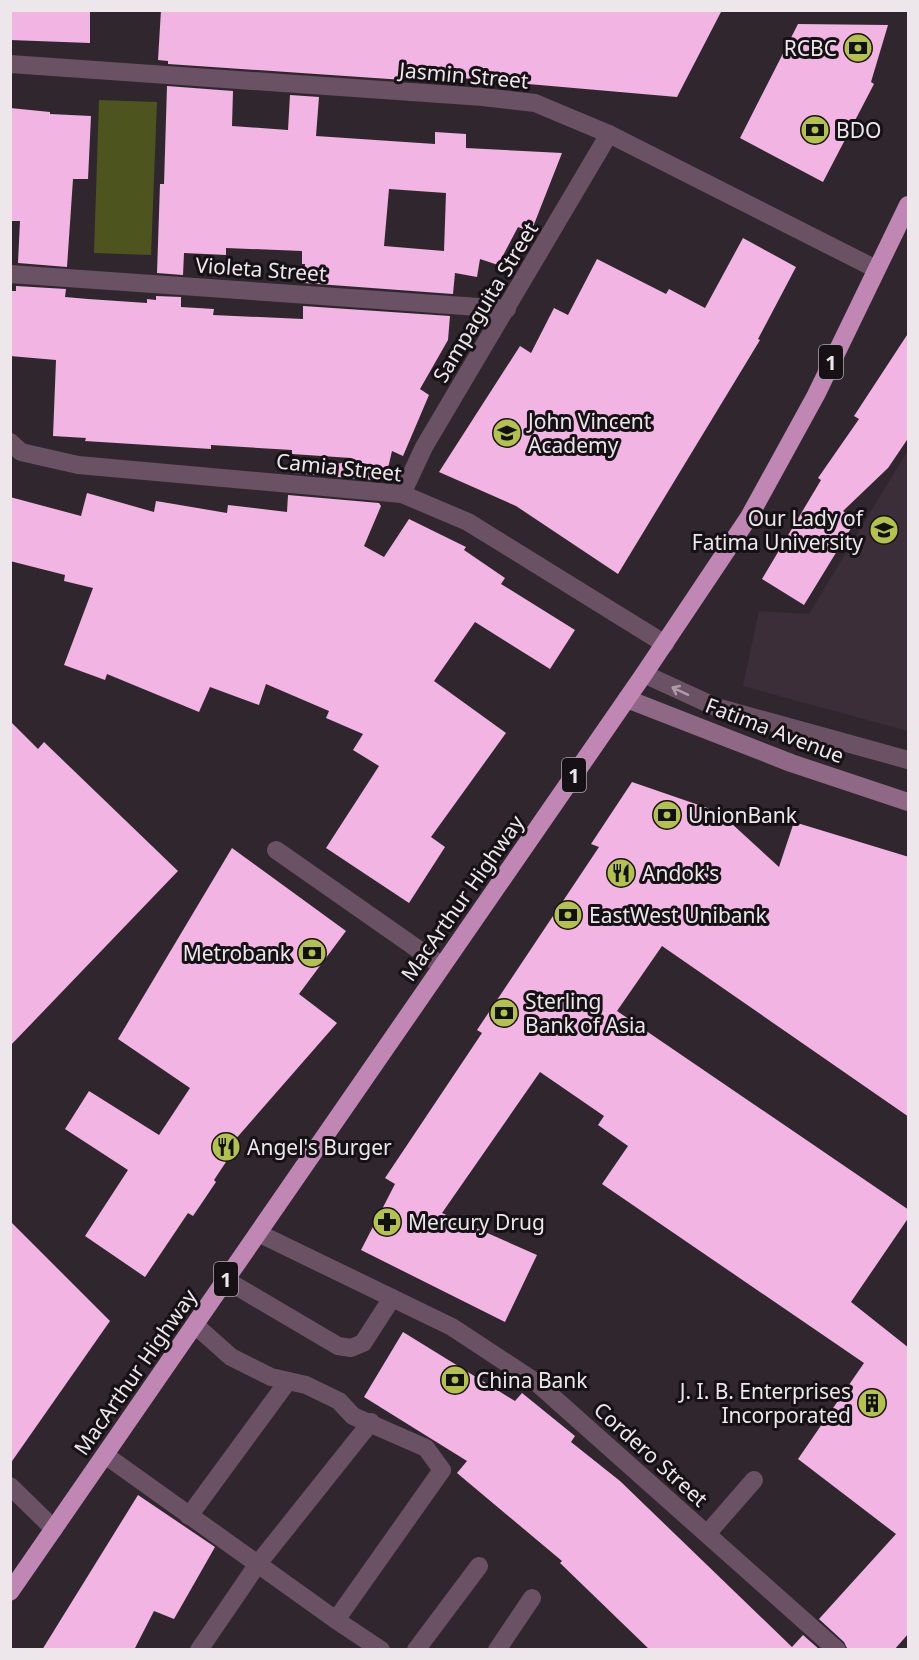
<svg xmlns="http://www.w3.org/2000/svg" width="919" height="1660" font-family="'Noto Sans',sans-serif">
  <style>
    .built { fill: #3c2e39 }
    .green { fill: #4d541e }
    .building { fill: #f1b4e3; fill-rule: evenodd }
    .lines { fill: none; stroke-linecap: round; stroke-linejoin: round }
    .lane { stroke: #6a5264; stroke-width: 18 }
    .street { stroke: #6a5264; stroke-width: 18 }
    .secondary { stroke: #8e6885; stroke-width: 18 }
    .highway { stroke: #c187b4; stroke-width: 18 }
    .oneway { stroke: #ac9ca8 }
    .labels { text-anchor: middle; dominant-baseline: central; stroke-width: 6; stroke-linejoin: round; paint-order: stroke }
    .shield { fill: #151114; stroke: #aca7ab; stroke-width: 1.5 }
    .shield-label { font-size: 20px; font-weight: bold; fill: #ede7ec }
    .poi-label { font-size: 21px; fill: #ede7ec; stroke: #151114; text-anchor: start }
    .street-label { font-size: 21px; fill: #ede7ec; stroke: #151114 }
  </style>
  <rect width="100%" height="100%" fill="#30272e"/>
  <polygon class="built" points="908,450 908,731 743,686 759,611 809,614"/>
  <polygon class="green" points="99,100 157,102 151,255 94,253"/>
  <g class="building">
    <polygon points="10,10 90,10 90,43 10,40"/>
    <polygon points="161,10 722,10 677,97 404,73 404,80 168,64 168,61 158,60"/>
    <polygon points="798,24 888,25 871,82 874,84 823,182 740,138"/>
    <path d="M 167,86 L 233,91 L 232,126 L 288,130 L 290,95 L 319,97 L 316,136 L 435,144 L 435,132 L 466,134 L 466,148 L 562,153 L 531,232 L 518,227 L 498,265 L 480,259 L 477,277 L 455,273 L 453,294 L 304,283 L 305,264 L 302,264 L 302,251 L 226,248 L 226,255 L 184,253 L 183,275 L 157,273 L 160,184 L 164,184 ZM 389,189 L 446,193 L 444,251 L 384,246 Z"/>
    <polygon points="10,108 50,112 50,114 91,116 88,179 73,179 67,267 18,263 20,221 10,221"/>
    <polygon points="743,238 796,267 758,339 760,340 618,574 516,506 439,472 520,346 531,353 554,308 568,315 597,259 666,294 669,289 705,308"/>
    <polygon points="16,286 66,289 65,297 88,299 147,303 147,299 156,300 156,296 181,297 181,307 214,309 213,315 303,319 303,306 450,316 448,340 420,389 429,395 403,456 392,451 385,481 293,473 351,461 351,458 292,454 292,450 211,445 211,449 85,441 86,438 53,436 56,360 10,356 10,291 16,291"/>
    <polygon points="909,332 909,437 888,468 843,511 856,520 804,605 762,579 821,480 818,478 859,419 854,416"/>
    <polygon points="87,493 154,512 156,501 227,513 228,505 287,512 288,495 379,503 381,506 364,546 384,557 409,519 466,547 464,550 505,578 501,584 575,630 550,669 475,622 434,681 506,733 431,837 445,847 409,903 326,848 379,766 353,750 363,734 326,718 329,711 266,684 259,705 210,687 199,712 107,674 105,680 64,665 93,588 64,581 65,575 10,561 10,497 81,516"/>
    <polygon points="10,721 38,749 44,742 178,871 10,1046"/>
    <polygon points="632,782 719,812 779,867 794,822 909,857 909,1117 662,946 617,1011 909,1210 909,1217 851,1302 909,1348 909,1633 894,1650 848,1650 844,1642 819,1619 896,1534 798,1459 864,1363 602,1184 628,1146 598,1125 604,1116 540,1072 442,1213 537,1255 505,1322 361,1250 395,1184 385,1178 482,1033 477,1030 599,847 591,844"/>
    <polygon points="232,848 346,931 299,994 337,1023 234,1141 238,1144 214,1180 216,1182 193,1216 188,1213 145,1277 85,1236 128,1170 65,1129 89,1091 159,1135 190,1088 118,1039"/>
    <polygon points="10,1221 110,1321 10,1464"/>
    <polygon points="403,1332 515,1401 522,1393 575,1436 571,1442 620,1481 792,1647 803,1635 820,1650 650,1650 560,1563 562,1561 457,1473 467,1461 364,1397"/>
    <polygon points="138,1495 215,1547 174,1619 154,1611 134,1650 42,1650"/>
  </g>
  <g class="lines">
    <g class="lane">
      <polyline points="644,674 716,707"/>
      <polyline points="276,850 442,966"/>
      <polyline points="226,1280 338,1346 351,1348 363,1343 392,1298"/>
      <polyline points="195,1325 231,1357 271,1377 306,1385 339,1401 353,1416 426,1448 442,1470 336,1620 381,1650"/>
      <polyline points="105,1455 336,1620"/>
      <polyline points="10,1486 54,1529"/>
      <polyline points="189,1516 288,1381"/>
      <polyline points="707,1534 754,1480"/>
      <polyline points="199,1650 257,1565 371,1422"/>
      <polyline points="416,1650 479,1566"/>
      <polyline points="497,1650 532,1598"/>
    </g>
    <g class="street">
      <polyline points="10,64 483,97 535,103 609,134 876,269"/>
      <polyline points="10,274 507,309"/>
      <polyline points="10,442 21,452 78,465 402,494 468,522 665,644"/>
      <polyline points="402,494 424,447 609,134"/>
      <polyline points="716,707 908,760"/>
      <polyline points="258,1233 452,1327 537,1383 837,1650"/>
    </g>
    <polyline class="secondary" points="627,699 791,763 908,802"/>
    <polyline class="highway" points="10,1592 644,674 749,517 816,395 908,205"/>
  </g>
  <defs><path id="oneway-shaft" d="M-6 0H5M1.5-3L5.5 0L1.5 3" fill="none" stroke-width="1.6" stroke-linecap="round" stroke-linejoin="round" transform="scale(1.5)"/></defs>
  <use class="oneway" href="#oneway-shaft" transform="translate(680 691) rotate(-155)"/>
  <defs>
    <g id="bank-disc" transform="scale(1.5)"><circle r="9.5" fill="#b3c24b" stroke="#151114"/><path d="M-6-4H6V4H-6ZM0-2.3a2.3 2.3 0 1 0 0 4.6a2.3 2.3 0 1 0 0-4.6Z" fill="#111"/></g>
    <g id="school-disc" transform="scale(1.5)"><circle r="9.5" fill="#b3c24b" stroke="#151114"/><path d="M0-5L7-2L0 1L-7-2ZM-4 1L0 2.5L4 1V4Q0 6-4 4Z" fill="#111"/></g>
    <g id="university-disc" transform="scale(1.5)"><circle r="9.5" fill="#b3c24b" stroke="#151114"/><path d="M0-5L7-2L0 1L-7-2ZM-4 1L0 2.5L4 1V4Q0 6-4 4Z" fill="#111"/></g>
    <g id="restaurant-disc" transform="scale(1.5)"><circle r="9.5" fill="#b3c24b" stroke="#151114"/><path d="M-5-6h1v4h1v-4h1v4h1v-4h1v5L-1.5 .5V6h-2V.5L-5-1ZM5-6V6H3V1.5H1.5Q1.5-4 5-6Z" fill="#111"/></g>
    <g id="pharmacy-disc" transform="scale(1.5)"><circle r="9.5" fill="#b3c24b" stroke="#151114"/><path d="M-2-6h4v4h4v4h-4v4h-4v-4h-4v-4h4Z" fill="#111"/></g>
    <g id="building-disc" transform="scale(1.5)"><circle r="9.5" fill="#b3c24b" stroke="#151114"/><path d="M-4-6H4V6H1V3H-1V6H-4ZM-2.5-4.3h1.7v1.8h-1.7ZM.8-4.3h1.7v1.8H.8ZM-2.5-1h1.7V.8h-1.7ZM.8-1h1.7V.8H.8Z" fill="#111"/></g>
  </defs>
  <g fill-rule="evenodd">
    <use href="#bank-disc" x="858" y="48"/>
    <use href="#bank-disc" x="815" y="130"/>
    <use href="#school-disc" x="507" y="433"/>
    <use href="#university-disc" x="884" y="530"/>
    <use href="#bank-disc" x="667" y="815"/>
    <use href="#restaurant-disc" x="621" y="873"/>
    <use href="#bank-disc" x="568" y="915"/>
    <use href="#bank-disc" x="312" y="953"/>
    <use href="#bank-disc" x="504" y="1013"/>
    <use href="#restaurant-disc" x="226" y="1147"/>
    <use href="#pharmacy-disc" x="387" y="1222"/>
    <use href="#bank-disc" x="455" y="1380"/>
    <use href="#building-disc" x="872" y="1403"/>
  </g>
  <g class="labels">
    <g class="shield">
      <rect x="819" y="345" width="24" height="34" rx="4.5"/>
      <rect x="562" y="758" width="24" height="34" rx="4.5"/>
      <rect x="214" y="1262" width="24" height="34" rx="4.5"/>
    </g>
    <g class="shield-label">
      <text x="831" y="362">1</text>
      <text x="574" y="775">1</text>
      <text x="226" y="1279">1</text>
    </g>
    <g class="poi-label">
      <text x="837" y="48" text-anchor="end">RCBC</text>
      <text x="836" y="130">BDO</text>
      <text x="528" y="421">John Vincent<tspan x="528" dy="24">Academy</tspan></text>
      <text x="863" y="518" text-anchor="end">Our Lady of<tspan x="863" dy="24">Fatima University</tspan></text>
      <text x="688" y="815">UnionBank</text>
      <text x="642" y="873">Andok's</text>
      <text x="589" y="915">EastWest Unibank</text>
      <text x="291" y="953" text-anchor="end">Metrobank</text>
      <text x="525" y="1001">Sterling<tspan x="525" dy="24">Bank of Asia</tspan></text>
      <text x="247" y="1147">Angel's Burger</text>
      <text x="408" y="1222">Mercury Drug</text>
      <text x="476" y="1380">China Bank</text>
      <text x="851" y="1391" text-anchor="end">J. I. B. Enterprises<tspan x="851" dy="24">Incorporated</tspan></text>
    </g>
    <g class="street-label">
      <text transform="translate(464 75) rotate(5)">Jasmin Street</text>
      <text transform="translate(261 269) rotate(4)">Violeta Street</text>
      <text transform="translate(485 302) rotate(-59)">Sampaguita Street</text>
      <text transform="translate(339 467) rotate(6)">Camia Street</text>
      <text transform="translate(775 730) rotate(21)">Fatima Avenue</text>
      <text transform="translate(462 898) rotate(-55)">MacArthur Highway</text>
      <text transform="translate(135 1372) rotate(-55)">MacArthur Highway</text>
      <text transform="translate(651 1454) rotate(42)">Cordero Street</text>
    </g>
  </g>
  <rect width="919" height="1660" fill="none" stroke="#ede7ec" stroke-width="24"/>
</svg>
